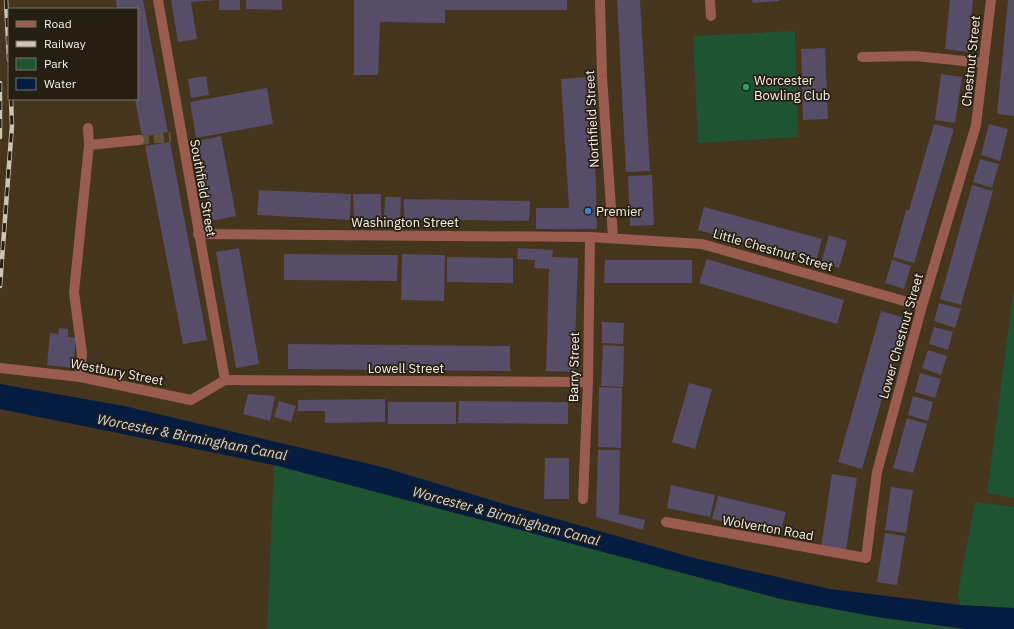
<svg xmlns="http://www.w3.org/2000/svg" width="1014" height="629" font-family="'IBM Plex Sans',sans-serif">
  <style>
    .green { fill: #1e5431 }
    .water { fill: #031c40 }
    .building { fill: #564d68 }
    .lines { fill: none; stroke-linecap: round; stroke-linejoin: round }
    .minor-tunnel { stroke: #60513a; stroke-width: 10; stroke-dasharray: 10 5; stroke-linecap: butt }
    .minor { stroke: #995c4e; stroke-width: 10 }
    .rail-casing { stroke: #d0c4b3; stroke-width: 4.5 }
    .rail { stroke: #251e13; stroke-width: 3; stroke-dasharray: 9; stroke-linecap: butt }
    .leisure-dot { fill: #2e9e5b; stroke: #251e13; stroke-width: 1.5 }
    .shop-dot { fill: #3f7fe0; stroke: #251e13; stroke-width: 1.5 }
    .labels { text-anchor: middle; dominant-baseline: central; stroke-width: 3.5; stroke-linejoin: round; paint-order: stroke }
    .street-label { font-size: 13px; fill: #fcf2e3; stroke: #251e13 }
    .poi-label { font-size: 13px; fill: #fcf2e3; stroke: #251e13; text-anchor: start }
    .water-label { font-size: 14px; font-style: italic; fill: #cedcef; stroke: #251e13 }
  </style>
  <rect width="100%" height="100%" fill="#44351c"/>
  <g class="green">
    <polygon points="795,31 798,137 698,143 693,36"/>
    <polygon points="1014,286 1014,498 987,493"/>
    <polygon points="274,465 781,599 877,617 966,629 267,629"/>
    <polygon points="975,502 1014,507 1014,608 960,605 958,592"/>
  </g>
  <polygon class="water" points="0,384 124,406 382,467 504,504 694,558 830,589 960,605 1014,608 1014,629 966,629 877,617 781,599 274,465 0,409"/>
  <g class="building">
    <polygon points="116,0 143,0 168,132 142,137 135,99 137,99 137,9 117,9"/>
    <polygon points="171,0 216,0 191,2 197,39 178,42"/>
    <rect x="219" y="0" width="21" height="10"/>
    <polygon points="246,0 282,0 282,10 246,9"/>
    <polygon points="354,0 567,0 567,10 445,10 445,23 380,22 378,75 354,75"/>
    <polygon points="617,0 640,0 650,171 626,172"/>
    <polygon points="752,0 779,0 779,1 753,3"/>
    <polygon points="950,0 973,0 968,52 945,49"/>
    <polygon points="1008,0 1014,0 1014,116 997,114"/>
    <polygon points="825,48 828,119 803,120 801,49"/>
    <polygon points="941,74 962,77 955,123 935,120"/>
    <polygon points="206,76 209,95 191,98 188,79"/>
    <polygon points="588,77 596,182 597,229 536,229 536,208 569,208 561,79"/>
    <polygon points="267,88 273,124 196,138 190,102"/>
    <polygon points="934,124 954,129 914,263 893,257 906,210 909,210"/>
    <polygon points="989,124 1008,129 1000,161 981,155"/>
    <polygon points="221,136 236,216 211,221 197,141"/>
    <polygon points="170,142 207,340 183,344 145,146"/>
    <polygon points="980,159 999,164 992,188 973,182"/>
    <polygon points="652,175 654,225 630,226 628,176"/>
    <polygon points="972,185 993,191 961,305 940,299"/>
    <polygon points="259,190 351,194 350,220 257,215"/>
    <polygon points="353,194 381,194 381,220 354,220"/>
    <polygon points="385,197 401,197 400,220 384,220"/>
    <polygon points="404,199 530,201 529,221 404,219"/>
    <polygon points="704,207 822,239 816,262 698,230"/>
    <polygon points="829,235 847,241 839,268 821,263"/>
    <polygon points="239,248 259,364 236,368 216,252"/>
    <polygon points="518,248 553,250 552,257 578,258 574,372 546,371 549,269 534,268 535,260 517,259"/>
    <polygon points="284,254 398,255 397,281 284,280"/>
    <polygon points="402,254 445,255 444,301 401,300"/>
    <polygon points="447,257 513,258 513,283 447,282"/>
    <polygon points="707,259 844,300 837,324 699,283"/>
    <polygon points="605,260 692,260 692,283 604,283"/>
    <polygon points="892,260 911,266 904,289 885,283"/>
    <polygon points="939,303 961,309 955,328 934,321"/>
    <polygon points="881,311 905,318 862,469 838,462"/>
    <polygon points="602,322 624,323 623,344 602,343"/>
    <polygon points="934,327 953,332 948,350 929,344"/>
    <polygon points="59,328 68,329 68,337 76,338 73,368 47,365 50,333 58,334"/>
    <polygon points="288,344 510,346 510,371 288,369"/>
    <polygon points="603,345 624,346 623,387 601,386"/>
    <polygon points="928,350 947,356 941,375 922,368"/>
    <polygon points="920,373 941,379 935,398 915,392"/>
    <polygon points="689,383 712,389 695,449 672,442"/>
    <polygon points="599,387 622,388 621,448 598,447"/>
    <polygon points="248,394 275,396 270,421 243,414"/>
    <polygon points="913,396 933,402 928,421 908,415"/>
    <polygon points="385,399 385,422 325,423 325,411 298,411 298,400"/>
    <polygon points="279,401 296,406 291,422 274,417"/>
    <polygon points="459,401 568,402 568,424 458,423"/>
    <rect x="388" y="402" width="68" height="22"/>
    <polygon points="907,418 927,424 913,473 893,468"/>
    <polygon points="598,450 620,450 619,514 645,520 643,530 596,517"/>
    <polygon points="545,458 569,458 569,499 544,499"/>
    <polygon points="832,474 857,478 846,550 821,547"/>
    <polygon points="671,485 715,495 710,517 667,508"/>
    <polygon points="891,487 913,490 906,533 885,530"/>
    <polygon points="718,496 786,512 780,534 712,519"/>
    <polygon points="885,533 905,536 897,585 877,582"/>
  </g>
  <g class="lines">
    <polyline class="minor-tunnel" points="139,140 171,137"/>
    <g class="minor">
      <polyline points="158,0 225,380"/>
      <polyline points="600,0 602,76 613,237"/>
      <polyline points="710,0 711,16"/>
      <polyline points="862,57 915,56 984,63"/>
      <polyline points="89,145 139,140"/>
      <polyline points="198,234 590,237 702,244 922,306"/>
      <polyline points="0,368 80,377 191,400 225,380"/>
      <polyline points="80,377 82,354 74,292 89,145 88,128"/>
      <polyline points="225,380 588,382"/>
      <polyline points="583,499 588,382 590,237"/>
      <polyline points="666,522 866,558 877,472 922,306 976,125 991,0"/>
    </g>
    <g class="rail-casing">
      <g id="rail">
        <polyline points="6,0 9,60"/>
        <polyline points="0,83 0,137"/>
        <polyline points="0,286 12,125 11,99"/>
      </g>
    </g>
    <use href="#rail" class="rail"/>
  </g>
  <circle class="leisure-dot" cx="746" cy="87" r="4"/>
  <circle class="shop-dot" cx="588" cy="211" r="4"/>
  <g class="labels">
    <g class="street-label">
      <text transform="translate(971 61) rotate(-84)">Chestnut Street</text>
      <text transform="translate(592 119) rotate(-93)">Northfield Street</text>
      <text transform="translate(203 188) rotate(80)">Southfield Street</text>
      <text x="405" y="222">Washington Street</text>
      <text transform="translate(773 250) rotate(16)">Little Chestnut Street</text>
      <text transform="translate(901 336) rotate(-74)">Lower Chestnut Street</text>
      <text transform="translate(574 367) rotate(-89)">Barry Street</text>
      <text x="406" y="368">Lowell Street</text>
      <text transform="translate(117 372) rotate(11)">Westbury Street</text>
      <text transform="translate(768 528) rotate(10)">Wolverton Road</text>
    </g>
    <g class="poi-label">
      <text x="754" y="80">Worcester<tspan x="754" dy="15">Bowling Club</tspan></text>
      <text x="596" y="211">Premier</text>
    </g>
    <g class="water-label">
      <text transform="translate(192 437) rotate(11)">Worcester &amp; Birmingham Canal</text>
      <text transform="translate(506 516) rotate(15)">Worcester &amp; Birmingham Canal</text>
    </g>
  </g>
  <rect x="8" y="8" width="130" height="92" fill="#251e13" stroke="#7b7366"/>
  <rect x="16" y="21" width="20" height="6" fill="#995c4e" stroke="#7b7366"/>
  <text x="44" y="28" font-size="12" fill="#fcf2e3">Road</text>
  <rect x="16" y="41" width="20" height="6" fill="#d0c4b3" stroke="#7b7366"/>
  <text x="44" y="48" font-size="12" fill="#fcf2e3">Railway</text>
  <rect x="16" y="58" width="20" height="12" fill="#1e5431" stroke="#7b7366"/>
  <text x="44" y="68" font-size="12" fill="#fcf2e3">Park</text>
  <rect x="16" y="78" width="20" height="12" fill="#031c40" stroke="#7b7366"/>
  <text x="44" y="88" font-size="12" fill="#fcf2e3">Water</text>
</svg>
